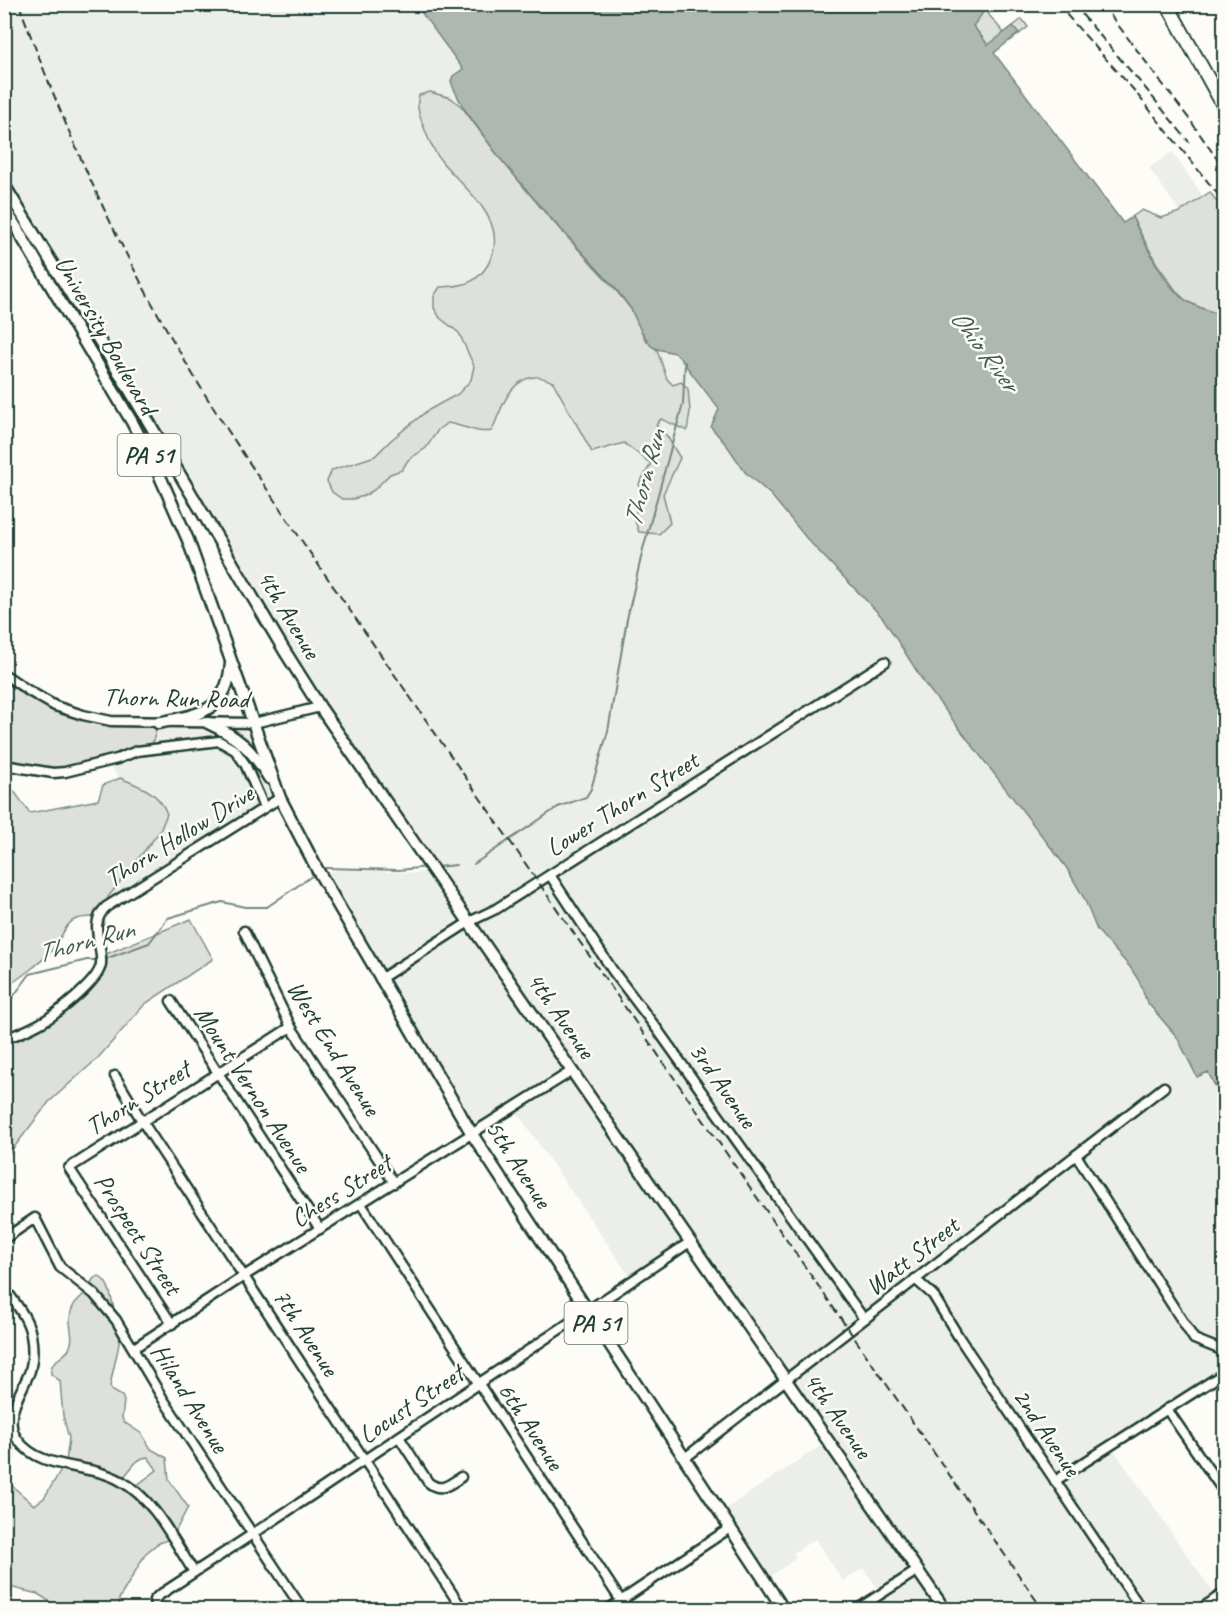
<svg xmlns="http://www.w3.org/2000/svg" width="1229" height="1614" font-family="Caveat,sans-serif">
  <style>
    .built { fill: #eceee9 }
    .green { fill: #dde0db; stroke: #7e8e88; stroke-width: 1.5; fill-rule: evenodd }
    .water { fill: #aeb8b1; stroke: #75877f; stroke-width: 1.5 }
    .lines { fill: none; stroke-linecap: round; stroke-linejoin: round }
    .stream { stroke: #75877f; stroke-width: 2 }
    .minor-casing { stroke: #1f3d34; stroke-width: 13 }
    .major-casing { stroke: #1f3d34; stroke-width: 15 }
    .highway-casing { stroke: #1f3d34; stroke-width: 16 }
    .minor { stroke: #fdfcf7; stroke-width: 8 }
    .major { stroke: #fdfcf7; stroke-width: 10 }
    .highway { stroke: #fdfcf7; stroke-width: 12 }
    .rail { stroke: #1f3d34; stroke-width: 2; stroke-dasharray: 9 4.5; stroke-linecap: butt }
    .labels { text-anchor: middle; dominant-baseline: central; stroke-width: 5; stroke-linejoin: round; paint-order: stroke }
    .shield { fill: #fdfcf7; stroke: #62766e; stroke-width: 1.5 }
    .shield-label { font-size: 24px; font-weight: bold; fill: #1f3d34 }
    .street-label { font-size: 26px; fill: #1f3d34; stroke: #fdfcf7 }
    .water-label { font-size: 27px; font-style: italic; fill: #435c53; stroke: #fdfcf7 }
  </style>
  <rect width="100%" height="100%" fill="#fdfcf7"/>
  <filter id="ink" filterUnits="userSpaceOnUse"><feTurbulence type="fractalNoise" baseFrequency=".0167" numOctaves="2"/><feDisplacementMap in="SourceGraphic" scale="12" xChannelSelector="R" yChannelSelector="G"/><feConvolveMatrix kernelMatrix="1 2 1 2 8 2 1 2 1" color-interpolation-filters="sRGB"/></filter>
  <g filter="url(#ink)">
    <g class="built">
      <polygon points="5,5 416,5 463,69 583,252 631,309 640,329 667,351 680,358 719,409 721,438 736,461 745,472 771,495 808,540 883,618 925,685 1066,867 1084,898 1091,918 1107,943 1130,967 1139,981 1147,1002 1177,1037 1197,1076 1208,1071 1224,1104 1224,1377 1111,1446 1217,1598 1199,1610 862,1609 881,1593 863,1568 843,1581 815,1539 793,1553 796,1558 765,1580 721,1512 828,1441 690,1242 633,1281 514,1108 472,1134 320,875 337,870 415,873 433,870 320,707 5,185"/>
      <polygon points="1172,152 1203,196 1180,212 1149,168"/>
      <polygon points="158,723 254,723 280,798 106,907 108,897 160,831 144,787 120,778 110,767 109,761"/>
    </g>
    <g class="green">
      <polygon points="965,5 988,5 989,15 1004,33 1022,19 1028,27 1010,41 988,45 964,14"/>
      <path d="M 430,92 L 451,98 L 462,107 L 499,157 L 547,215 L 614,288 L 631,309 L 645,339 L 657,350 L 667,379 L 673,385 L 681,382 L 688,389 L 690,411 L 687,431 L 661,419 L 656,425 L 667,436 L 680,458 L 663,494 L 670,523 L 659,534 L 639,532 L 634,518 L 641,494 L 639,484 L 651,464 L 624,443 L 592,452 L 553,382 C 548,380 540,376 535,377 C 509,379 500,411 492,431 C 476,434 463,425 447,423 L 438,430 L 426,448 L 408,460 L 402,470 L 390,474 L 374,490 L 364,496 L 353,499 L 342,499 L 332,492 L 327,481 L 332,470 L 375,456 L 391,440 L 427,411 L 458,394 L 471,380 L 474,366 L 459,333 L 440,318 L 434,308 L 434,296 L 440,287 C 461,286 475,285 487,266 C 513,223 466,191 442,162 C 433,151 428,138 423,125 C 419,114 416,107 419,95 Z"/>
      <polygon points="1210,192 1224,212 1224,338 1177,292 1157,264 1132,217 1142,210 1161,218 1180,212"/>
      <polygon points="4,674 29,691 83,715 158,723 151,748 65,772 5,765"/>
      <path d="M 120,778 C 140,786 159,792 167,814 L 160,831 L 108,897 L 106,907 L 98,917 C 63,916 70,926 53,949 C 47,958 15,982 5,987 L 4,781 L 8,783 L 30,813 L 98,800 L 103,785 Z"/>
      <polygon points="191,919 213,959 145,1004 98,1058 49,1102 5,1159 5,1039 28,1030 92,981 101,956"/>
      <path d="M 99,1276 C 110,1284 110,1293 113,1305 C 114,1311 119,1316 120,1322 C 122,1344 113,1365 110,1387 L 113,1391 L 122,1396 L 124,1401 L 122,1418 L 124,1422 L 142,1434 L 151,1449 L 167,1458 L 169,1480 L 188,1507 L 172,1538 L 157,1544 L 146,1553 L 119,1599 L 120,1609 L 61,1609 L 38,1594 L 5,1586 L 4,1415 L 10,1419 L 14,1456 L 10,1484 L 34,1505 L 44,1498 L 66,1462 L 69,1438 L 63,1416 L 60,1381 L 51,1374 C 49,1360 63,1359 69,1349 C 75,1337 69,1329 70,1317 C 71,1305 77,1301 84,1294 C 88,1290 90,1283 94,1278 ZM 148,1457 L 157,1470 L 133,1488 L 120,1480 C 131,1472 134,1458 148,1457 Z"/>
    </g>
    <path class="water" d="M 982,5 L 982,14 L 973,26 L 988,45 L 1013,26 L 1019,33 L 994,53 L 1123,223 L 1132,217 C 1144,241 1163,284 1185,300 C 1196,307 1212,312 1224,316 L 1224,1104 L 1208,1072 L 1197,1077 L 1177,1037 L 1147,1002 L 1139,981 L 1130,967 L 1097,930 L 1084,898 L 1066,867 L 925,684 L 883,618 L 808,540 L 771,495 L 745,472 L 728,447 L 711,427 L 719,409 L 680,358 L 675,353 L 657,349 L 651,346 L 640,329 L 631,309 L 615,288 L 547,214 L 499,157 L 463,107 L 453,87 L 451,81 L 453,76 L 463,69 L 416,5 Z"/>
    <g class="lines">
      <g class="stream">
        <polyline points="474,864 558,807 586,797 591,789 608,731 627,619 643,549 683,404 685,362"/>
        <polyline points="437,867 456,865"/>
        <polyline points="326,868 399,870 428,867"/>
        <polyline points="105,959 149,943 168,918 222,902 245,907 267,907 312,876"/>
        <polyline points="4,1009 30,974 87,960 99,960"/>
      </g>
      <g class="minor-casing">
        <g id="minor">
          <polyline points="4,674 29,691 55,706 83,715 111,721 254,723 320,707"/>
          <polyline points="4,765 53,773 65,772 117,759 137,751 219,741 235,750 245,764 264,807"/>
          <polyline points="550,875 613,971 657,1029 864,1319"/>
          <polyline points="244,931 291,1027 394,1183"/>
          <polyline points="380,979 469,922 496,909 885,662"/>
          <polyline points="171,1001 320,1229"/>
          <path d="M 4,1039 C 16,1035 28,1030 39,1024 C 54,1016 99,982 101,964 C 103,944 88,924 106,907 L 280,798"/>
          <polyline points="115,1076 142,1121 463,1610"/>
          <polyline points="1076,1155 1194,1339 1224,1351"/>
          <polyline points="361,1204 627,1610"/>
          <polyline points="4,1239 35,1218 60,1267 94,1294 116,1320 163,1399 303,1610"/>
          <polyline points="915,1279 933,1295 960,1339 1142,1610"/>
          <path d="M 4,1287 C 14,1302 28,1317 31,1335 C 33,1346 33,1360 30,1371 C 22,1392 2,1417 17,1439 C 41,1472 88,1462 121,1481 C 155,1500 173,1540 194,1572"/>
          <polyline points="172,1324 69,1168 291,1027"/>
          <polyline points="134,1348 244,1276 572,1071"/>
          <polyline points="1167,1409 1224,1492"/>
          <path d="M 399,1437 L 428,1482 C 441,1493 449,1485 461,1477"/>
          <polyline points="685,1458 1164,1087"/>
          <polyline points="1055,1481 1218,1377 1224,1377"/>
          <polyline points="156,1610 154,1600 158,1596 309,1497 690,1242"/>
          <polyline points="607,1610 730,1528"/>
          <polyline points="856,1610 918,1570"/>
          <polyline points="1199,1610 1224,1593"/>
        </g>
      </g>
      <g class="major-casing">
        <g id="major">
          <polyline points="4,185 129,389 284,650 320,707 945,1610"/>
          <polyline points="4,207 132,422 159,474 188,540 280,798 317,869 472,1134 784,1610"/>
          <path d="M 158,723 C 199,714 227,713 231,663"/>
          <path d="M 208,723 C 238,737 252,749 269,778"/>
        </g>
      </g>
      <g class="highway-casing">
        <polyline id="highway" points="1167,4 1224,107"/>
      </g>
      <use href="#minor" class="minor"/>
      <use href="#major" class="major"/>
      <use href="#highway" class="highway"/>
      <g class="rail">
        <path d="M 19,4 C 63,126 116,244 182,356 C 220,422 264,484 306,547 L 1043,1610"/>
        <polyline points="1057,4 1132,88 1224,202"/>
        <polyline points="1073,4 1146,89 1189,142"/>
        <polyline points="1102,4 1190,120 1224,169"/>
      </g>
    </g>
  </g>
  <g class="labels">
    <g class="shield">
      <rect x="117.5" y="434" width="63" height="42" rx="4.5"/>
      <rect x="564.5" y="1302" width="63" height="42" rx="4.5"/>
    </g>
    <g class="shield-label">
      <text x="149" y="455">PA 51</text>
      <text x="596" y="1323">PA 51</text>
    </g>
    <g class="street-label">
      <text transform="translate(106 335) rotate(60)">University Boulevard</text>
      <text transform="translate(289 614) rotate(59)">4th Avenue</text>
      <text transform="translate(176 698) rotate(1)">Thorn Run Road</text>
      <text transform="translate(622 804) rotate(-32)">Lower Thorn Street</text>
      <text transform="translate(179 836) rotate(-32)">Thorn Hollow Drive</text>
      <text transform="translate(561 1015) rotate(55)">4th Avenue</text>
      <text transform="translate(334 1048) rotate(58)">West End Avenue</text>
      <text transform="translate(723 1085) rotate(55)">3rd Avenue</text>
      <text transform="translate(253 1089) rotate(57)">Mount Vernon Avenue</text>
      <text transform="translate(138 1098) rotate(-32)">Thorn Street</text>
      <text transform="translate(519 1164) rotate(57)">5th Avenue</text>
      <text transform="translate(341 1191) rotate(-32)">Chess Street</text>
      <text transform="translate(138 1234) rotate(57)">Prospect Street</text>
      <text transform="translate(912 1256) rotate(-38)">Watt Street</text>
      <text transform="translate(306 1332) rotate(57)">7th Avenue</text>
      <text transform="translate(190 1398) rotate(58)">Hiland Avenue</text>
      <text transform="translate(411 1404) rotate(-34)">Locust Street</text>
      <text transform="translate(838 1415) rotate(55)">4th Avenue</text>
      <text transform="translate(531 1426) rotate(57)">6th Avenue</text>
      <text transform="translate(1047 1432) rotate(56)">2nd Avenue</text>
    </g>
    <g class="water-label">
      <text transform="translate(985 350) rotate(53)">Ohio River</text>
      <text transform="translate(644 478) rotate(-75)">Thorn Run</text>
      <text transform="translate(85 941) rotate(-15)">Thorn Run</text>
    </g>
  </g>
  <rect width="1229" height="1614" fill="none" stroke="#fdfcf7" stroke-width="24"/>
  <rect x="12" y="12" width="1205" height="1590" fill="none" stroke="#1f3d34" stroke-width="2" filter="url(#ink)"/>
</svg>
